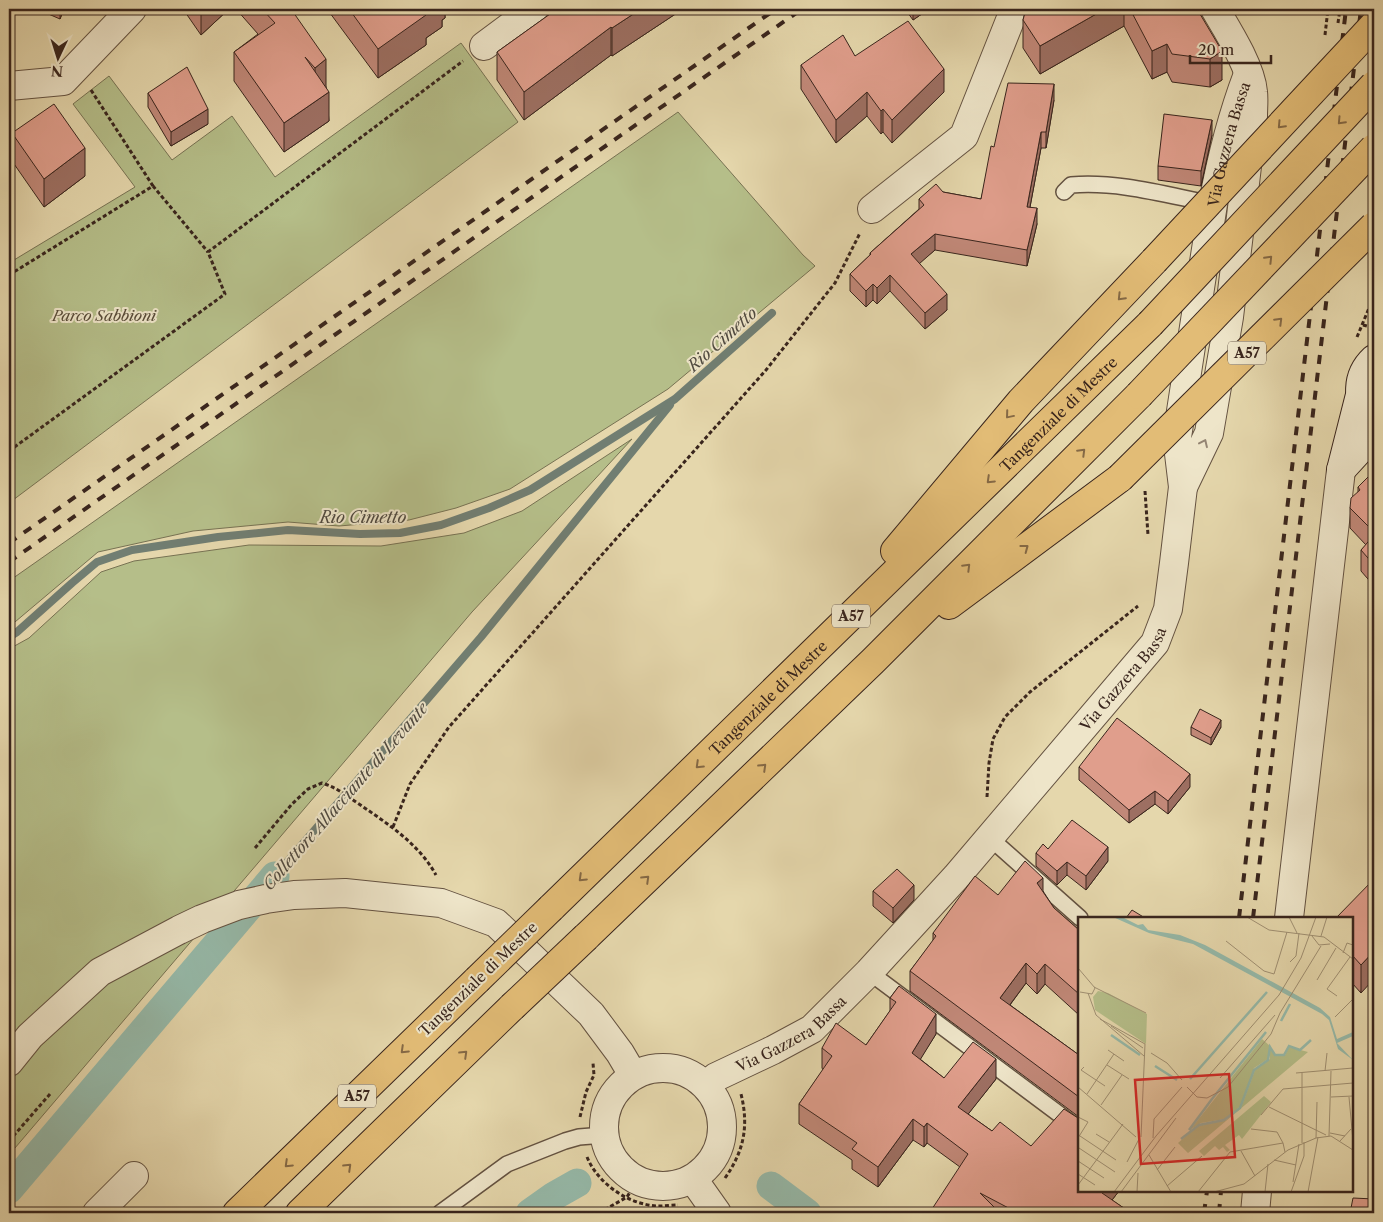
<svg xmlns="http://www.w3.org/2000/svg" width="1383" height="1222" font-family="'Libre Caslon Text',serif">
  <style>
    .green { fill: #b5be89; stroke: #777253 }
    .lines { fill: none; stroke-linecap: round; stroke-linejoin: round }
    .stream { stroke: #717e72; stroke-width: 8 }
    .canal { stroke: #96baaa; stroke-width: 29 }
    .lane-casing { stroke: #645241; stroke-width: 18 }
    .street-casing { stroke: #645241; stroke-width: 30 }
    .secondary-casing { stroke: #39251d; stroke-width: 30 }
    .highway-casing { stroke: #39251d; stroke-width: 30 }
    .path { stroke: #39251d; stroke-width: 3; stroke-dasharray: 4 2.5; stroke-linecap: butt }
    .lane { stroke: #eee5c9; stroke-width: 15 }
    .street { stroke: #eee5c9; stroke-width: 28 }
    .secondary { stroke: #eee5c9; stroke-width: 28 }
    .highway { stroke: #e2bc76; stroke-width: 28 }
    .rail { stroke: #39251d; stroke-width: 4; stroke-dasharray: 9 9; stroke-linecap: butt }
    .highway-bridge-casing { stroke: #39251d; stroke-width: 30; stroke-linecap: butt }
    .highway-bridge { stroke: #e2bc76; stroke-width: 28 }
    .wall { fill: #c18878; stroke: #39251d }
    .shaded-wall { fill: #9d6f62; stroke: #39251d }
    .building { fill: #e09e8c; stroke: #39251d }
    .oneway { stroke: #856945 }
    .oneway2 { stroke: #948573 }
    .labels { text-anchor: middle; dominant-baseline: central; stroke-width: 4; stroke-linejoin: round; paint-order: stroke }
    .shield { fill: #eee5c9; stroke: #6f5f51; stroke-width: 1 }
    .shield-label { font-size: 14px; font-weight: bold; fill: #39251d }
    .street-label { font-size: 15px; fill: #39251d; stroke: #eee5c9 }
    .park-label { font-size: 15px; font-style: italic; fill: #584b38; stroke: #eee5c9 }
    .water-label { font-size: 16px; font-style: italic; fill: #504a40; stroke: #eee5c9 }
    .inset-river { fill: none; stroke: #96baaa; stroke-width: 2.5 }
    .inset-road { fill: none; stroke: #a09073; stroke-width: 1 }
    .view { fill: #d62828; fill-opacity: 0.15; stroke: #d62828; stroke-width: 2.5 }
    .inset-edge { fill: none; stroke: #39251d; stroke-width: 2.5 }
  </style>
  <rect width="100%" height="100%" fill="#e5d7ac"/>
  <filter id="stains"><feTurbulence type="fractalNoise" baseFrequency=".004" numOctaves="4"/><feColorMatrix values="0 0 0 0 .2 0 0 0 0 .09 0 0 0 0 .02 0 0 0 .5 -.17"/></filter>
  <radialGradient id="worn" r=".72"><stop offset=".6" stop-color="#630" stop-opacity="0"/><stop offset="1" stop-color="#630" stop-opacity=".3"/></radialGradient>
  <g class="green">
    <polygon points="461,43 518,122 9,503 9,263 135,187 73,104 109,76 172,160 232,116 275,177"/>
    <polygon points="678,112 803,255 815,266 668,389 510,489 456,508 409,520 339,526 288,522 193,531 98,552 9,627 9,581"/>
    <polygon points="632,439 472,612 9,1155 9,649 29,638 101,572 134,561 249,545 381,546 464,533 522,511"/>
  </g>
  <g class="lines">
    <g class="stream">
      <polyline points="9,637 17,632 72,583 97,562 132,550 218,537 288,530 360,534 400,533 441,525 489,508 530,490 675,399 772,313"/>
      <polyline points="275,876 481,637 670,405"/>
    </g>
    <g class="canal">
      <polyline points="771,1186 807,1213"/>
      <polyline points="9,1189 275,876"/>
      <polyline points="530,1213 554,1196 577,1183"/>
    </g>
    <g class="lane-casing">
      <g id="lane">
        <path d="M 1064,192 L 1071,185 C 1119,181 1166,195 1213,204"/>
        <polyline points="990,838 1080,918"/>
        <polyline points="869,972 1079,1129"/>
        <polyline points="440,1213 507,1164 565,1141 579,1137 604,1135"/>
      </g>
    </g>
    <g class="street-casing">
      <g id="street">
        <polyline points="484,46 534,9"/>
        <polyline points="9,86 63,81 132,9"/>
        <polyline points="872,209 964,136 1013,13 1018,9"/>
        <path d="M 1183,487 L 1209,433 L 1229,317 L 1253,116 C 1253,108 1254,99 1253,92 C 1251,67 1228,31 1215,9"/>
        <polyline points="1289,918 1341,470"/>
        <polyline points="9,1062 30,1036 100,972 179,930 202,919 239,905 266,899 294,895 345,893 441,903 496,923 591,1014 620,1053 633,1075"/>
        <circle cx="663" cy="1127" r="59"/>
        <path id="s1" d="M 706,1085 L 716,1077 L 773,1050 L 812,1029 L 869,972 L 956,877 L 1155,643 L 1168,609 L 1174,563 L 1183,487 L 1177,437 L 1213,204 C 1221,160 1232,116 1248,74"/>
        <polyline points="693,1179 717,1213"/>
        <polyline points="97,1213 134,1176"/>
        <polyline points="1255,1213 1257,1191"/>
      </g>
    </g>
    <g class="secondary-casing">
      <g id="secondary">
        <path d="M 1374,359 C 1357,375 1354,402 1374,417"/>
        <polyline points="1342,469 1374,434"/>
        <polyline points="1341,470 1360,395"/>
      </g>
    </g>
    <g class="highway-casing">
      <g id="highway">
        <polyline points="895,551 1021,401 1154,261"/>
        <polyline points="949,605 1120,478"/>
        <path id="s2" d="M 551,908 C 752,714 951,519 1150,324"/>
        <polyline points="586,937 873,661 1139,395"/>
        <polyline points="237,1213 477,980"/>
        <polyline points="300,1213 512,1007"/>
      </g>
    </g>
    <g class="path">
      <polyline points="1338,23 1340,9"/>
      <polyline points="1325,35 1328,9"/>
      <polyline points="91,90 153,186"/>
      <polyline points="9,275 153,186 208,252"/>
      <polyline points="1363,325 1374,328"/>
      <polyline points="1357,337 1374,296"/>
      <polyline points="9,451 225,294 208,252 463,61"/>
      <polyline points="1145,491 1148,535"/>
      <polyline points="987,797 989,763 993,739 1005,717 1030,692 1138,606"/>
      <polyline points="393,827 410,784 449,727 766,370 835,283 860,233"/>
      <path d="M 255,848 L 292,804 L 308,789 L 322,783 C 338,788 345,795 359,804 C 388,824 419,844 436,875"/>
      <polyline points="580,1117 586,1092 594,1075 593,1063"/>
      <polyline points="9,1141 50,1094"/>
      <path d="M 587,1157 C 598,1184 629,1205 658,1206 C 665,1206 672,1205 678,1205"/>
      <path d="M 725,1178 C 744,1151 749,1126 741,1094"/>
      <polyline points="599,1213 627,1197 637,1181"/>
    </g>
    <use href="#lane" class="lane"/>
    <use href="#street" class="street"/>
    <use href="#secondary" class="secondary"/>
    <use href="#highway" class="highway"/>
    <g class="rail">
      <polyline points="9,543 776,9"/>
      <polyline points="9,562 802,9"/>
      <polyline points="1239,918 1346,9"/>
      <polyline points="1253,918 1361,9"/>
      <polyline points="1204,1213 1207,1191"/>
      <polyline points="1219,1213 1221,1191"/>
    </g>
    <g class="highway-bridge-casing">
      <g id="highway-bridge">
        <polyline points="1154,261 1374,25"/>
        <polyline points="1150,324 1374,85"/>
        <polyline points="1139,395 1374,148"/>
        <polyline points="1120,478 1374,226"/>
        <polyline points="477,980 551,908"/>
        <polyline points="512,1007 586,937"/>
      </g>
    </g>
    <use href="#highway-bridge" class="highway-bridge"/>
  </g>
  <g class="wall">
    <polygon points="37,9 64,9 60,19"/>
    <polygon points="183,9 229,9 201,35"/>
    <polygon points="236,9 299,9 293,12 326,87 329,121 284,152 234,81 234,52 258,34"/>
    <polygon points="327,9 446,9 445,9 445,18 442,20 442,27 426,38 426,45 378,78"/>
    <polygon points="557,9 683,9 612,56 611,55 524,120 497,80 497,52"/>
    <polygon points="905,9 929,9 913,20"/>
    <polygon points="1026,9 1197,9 1222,80 1210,87 1172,82 1167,72 1152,79 1124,26 1040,74 1023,48 1023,20"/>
    <polygon points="855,56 944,92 892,143 883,132 881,134 867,116 836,143 801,89 801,65"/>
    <polygon points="148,93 208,124 171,146 148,107"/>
    <polygon points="1054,100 1046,148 1041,148 1030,207 1037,224 1027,266 935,250 919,263 947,310 925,329 890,291 877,304 873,300 866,307 850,291 850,274 870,255 870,253 919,209 919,199 943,192 981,199 994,147"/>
    <polygon points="12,133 85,176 44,207 12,161"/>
    <polygon points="1212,135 1201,186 1158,180 1158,166"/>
    <polygon points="1374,471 1374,586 1361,571 1361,550 1366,545 1350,528 1350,508 1358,492 1358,487"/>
    <polygon points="1191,727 1221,727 1211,745 1191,735"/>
    <polygon points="1079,767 1190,787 1168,814 1155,804 1129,823 1079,780"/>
    <polygon points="1048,849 1108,861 1086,890 1067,875 1057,885 1036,866 1036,853"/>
    <polygon points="1374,879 1361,993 1352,983 1352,918"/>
    <polygon points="873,891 914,900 893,923 873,906"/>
    <polygon points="1043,891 1054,908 1079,930 1079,1015 1045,984 1037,994 1026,983 1010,1005 1079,1055 1079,1117 910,991 910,971 933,941 933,933 998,895"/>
    <polygon points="899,986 936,1034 920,1059 944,1078 996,1079 968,1114 992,1131 1031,1146 1119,1191 1112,1200 1131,1213 939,1213 960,1167 927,1143 924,1147 913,1140 878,1187 852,1169 852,1160 799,1124 799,1104 823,1070 822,1068 822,1048 866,1045 890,1011 890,998"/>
    <polygon points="932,1209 939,1213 932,1213"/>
  </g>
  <g class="shaded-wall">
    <polygon points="61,9 64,9 60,19 60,10"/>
    <polygon points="201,9 229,9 201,35"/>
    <polygon points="278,9 299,9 278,20"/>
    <polygon points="426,9 446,9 445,9 445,18 442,20 442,27 426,38 426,45 378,78 378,49"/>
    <polygon points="641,9 683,9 612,56 612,28"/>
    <polygon points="913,9 929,9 913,20"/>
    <polygon points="1105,9 1124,9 1124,26 1040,74 1040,46"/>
    <polygon points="611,27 611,55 524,120 524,92"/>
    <polygon points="1167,44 1167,72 1152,79 1152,51"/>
    <polygon points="1222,51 1222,80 1210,87 1210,59"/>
    <polygon points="326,59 326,88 315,97 315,68"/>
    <polygon points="944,69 944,92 892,143 892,120"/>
    <polygon points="1054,84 1054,100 1046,148 1046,132"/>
    <polygon points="329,92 329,121 284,152 284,123"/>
    <polygon points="867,92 867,116 836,143 836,120"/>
    <polygon points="208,109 208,124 171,146 171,132"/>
    <polygon points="883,109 883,132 881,134 881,111"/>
    <polygon points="1212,120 1212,135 1201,186 1201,171"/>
    <polygon points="1041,132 1041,148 1027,223 1027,207"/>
    <polygon points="85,148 85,176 44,207 44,179"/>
    <polygon points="1037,208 1037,224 1027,266 1027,250"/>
    <polygon points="935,234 935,250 911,271 911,254"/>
    <polygon points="890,275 890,291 877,304 877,288"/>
    <polygon points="873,284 873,300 866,307 866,291"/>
    <polygon points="947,294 947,310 925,329 925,313"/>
    <polygon points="1221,720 1221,727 1211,745 1211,738"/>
    <polygon points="1190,774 1190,787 1168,814 1168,801"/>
    <polygon points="1155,791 1155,804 1129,823 1129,810"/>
    <polygon points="1108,847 1108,861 1086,890 1086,876"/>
    <polygon points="1067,862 1067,875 1057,885 1057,871"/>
    <polygon points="1043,878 1043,898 1037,883"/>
    <polygon points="914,885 914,900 893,923 893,908"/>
    <polygon points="1374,951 1374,979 1361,993 1361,965"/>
    <polygon points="1026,963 1026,983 1000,1018 1000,998"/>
    <polygon points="1045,964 1045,984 1037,994 1037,974"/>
    <polygon points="936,1014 936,1034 912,1073 912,1053"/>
    <polygon points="996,1059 996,1079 958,1127 958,1107"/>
    <polygon points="913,1119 913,1140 878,1187 878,1167"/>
    <polygon points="927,1123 927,1143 924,1147 924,1127"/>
    <polygon points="1104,1191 1119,1191 1102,1213 1102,1193"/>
  </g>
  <g class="building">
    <polygon points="262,9 291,9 326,59 315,68 305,57 329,92 284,123 234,52 275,23"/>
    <polygon points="349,9 426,9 424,10 426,15 378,49"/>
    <polygon points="557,9 641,9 612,28 611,27 524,92 497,52"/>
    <polygon points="1026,9 1105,9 1040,46 1023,20"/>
    <polygon points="1130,9 1197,9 1222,51 1210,59 1172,54 1167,44 1152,51"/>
    <polygon points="908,21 944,69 892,120 883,109 881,111 867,92 836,120 801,65 843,35 855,56"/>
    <polygon points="187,67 208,109 171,132 148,93"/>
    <polygon points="1008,83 1054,84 1046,132 1041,132 1027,207 1037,208 1027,250 935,234 911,254 947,294 925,313 890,275 877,288 873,284 866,291 850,274 871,254 870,253 924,205 919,199 936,184 943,192 981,199 991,146 994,147"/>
    <polygon points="54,104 85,148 44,179 12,133"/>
    <polygon points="1164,114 1212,120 1201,171 1158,166"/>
    <polygon points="1374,471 1374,532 1350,508 1351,498 1360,490 1358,487"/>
    <polygon points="1374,535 1374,565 1361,550"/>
    <polygon points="1200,709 1221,720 1211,738 1191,727"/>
    <polygon points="1117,718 1190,774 1168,801 1155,791 1129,810 1079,767"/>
    <polygon points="1072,820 1108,847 1086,876 1067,862 1057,871 1036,853 1043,844 1048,849"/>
    <polygon points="1025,861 1043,878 1037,883 1054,908 1079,930 1079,994 1045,964 1037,974 1026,963 1000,998 1079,1055 1079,1097 910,971 936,936 933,933 975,876 998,895"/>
    <polygon points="897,869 914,885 893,908 873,891"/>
    <polygon points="1374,879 1374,951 1361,965 1352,955 1352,918 1336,918"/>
    <polygon points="1132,910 1145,918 1126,918"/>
    <polygon points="899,986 936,1014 912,1053 944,1078 973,1042 996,1059 958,1107 992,1131 1000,1122 1031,1146 1064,1109 1078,1118 1079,1118 1079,1191 1104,1191 1102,1193 1131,1213 1018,1213 980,1193 1000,1213 939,1213 932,1209 968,1154 927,1123 924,1127 913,1119 878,1167 852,1149 857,1143 799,1104 832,1056 822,1048 836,1023 866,1045 896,1002 890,998"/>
    <polygon points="1353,1198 1374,1199 1374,1213 1350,1213"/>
  </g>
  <defs><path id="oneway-chevron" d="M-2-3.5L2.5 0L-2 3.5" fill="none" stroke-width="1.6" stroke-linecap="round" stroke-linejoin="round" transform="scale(1.25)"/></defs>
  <g class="oneway">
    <use href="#oneway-chevron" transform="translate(1341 121) rotate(133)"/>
    <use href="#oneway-chevron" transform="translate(1281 125) rotate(133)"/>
    <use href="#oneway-chevron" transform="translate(1269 259) rotate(-46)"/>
    <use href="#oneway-chevron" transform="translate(1121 297) rotate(134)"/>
    <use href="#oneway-chevron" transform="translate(1279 321) rotate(-45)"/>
    <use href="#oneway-chevron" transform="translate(1009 415) rotate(130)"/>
    <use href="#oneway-chevron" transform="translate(1082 452) rotate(-45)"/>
    <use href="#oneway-chevron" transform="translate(990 480) rotate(136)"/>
    <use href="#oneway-chevron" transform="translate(1025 548) rotate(-37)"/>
    <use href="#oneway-chevron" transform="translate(967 567) rotate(-45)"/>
    <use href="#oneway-chevron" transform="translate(699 765) rotate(136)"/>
    <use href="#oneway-chevron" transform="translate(763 767) rotate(-44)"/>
    <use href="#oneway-chevron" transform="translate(582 878) rotate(136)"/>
    <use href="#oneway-chevron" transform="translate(646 879) rotate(-44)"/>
    <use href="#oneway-chevron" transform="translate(404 1050) rotate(136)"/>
    <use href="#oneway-chevron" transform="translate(464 1054) rotate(-44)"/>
    <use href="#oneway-chevron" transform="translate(288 1164) rotate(136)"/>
    <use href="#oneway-chevron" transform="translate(348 1167) rotate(-44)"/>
  </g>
  <use class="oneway2" href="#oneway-chevron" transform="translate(1204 443) rotate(-65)"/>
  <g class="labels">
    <g class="shield">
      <rect x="1228" y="341.5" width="38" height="23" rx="4"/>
      <rect x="832" y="604.5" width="38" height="23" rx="4"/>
      <rect x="338" y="1084.5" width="38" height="23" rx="4"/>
    </g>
    <g class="shield-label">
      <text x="1247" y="353">A57</text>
      <text x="851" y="616">A57</text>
      <text x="357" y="1096">A57</text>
    </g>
    <g class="street-label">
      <text stroke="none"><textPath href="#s1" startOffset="1144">Via Gazzera Bassa</textPath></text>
      <text stroke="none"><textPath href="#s2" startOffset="708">Tangenziale di Mestre</textPath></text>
      <text stroke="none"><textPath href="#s1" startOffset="589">Via Gazzera Bassa</textPath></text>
      <text stroke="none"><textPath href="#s2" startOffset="302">Tangenziale di Mestre</textPath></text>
      <text transform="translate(478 979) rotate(-44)">Tangenziale di Mestre</text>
      <text stroke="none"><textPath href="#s1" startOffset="100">Via Gazzera Bassa</textPath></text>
    </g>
    <g class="park-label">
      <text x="104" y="315">Parco Sabbioni</text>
    </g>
    <g class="water-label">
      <text transform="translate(722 339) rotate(-42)">Rio Cimetto</text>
      <text x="363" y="517">Rio Cimetto</text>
      <text transform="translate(345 796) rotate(-49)">Collettore Allacciante di Levante</text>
    </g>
  </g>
  <g transform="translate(1078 917)">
    <rect width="275" height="275" fill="#e5d7ac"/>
    <path d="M 20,74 L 30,76 L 69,97 L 68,127 L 17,93 L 15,80 ZM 184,122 L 192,129 L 190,142 L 176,151 L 164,188 L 147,202 L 123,206 L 112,213 ZM 211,130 L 230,135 L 110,236 L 100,226 L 120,209 L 148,203 L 163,191 L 177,153 L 192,142 L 192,131 L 198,139 L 207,138 ZM 186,179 L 193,185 L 164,222 L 161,218 L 147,228 L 152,233 L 149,235 L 145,230 L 141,233 L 137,229 L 126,239 L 121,234 Z" fill="#b5be89"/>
    <path d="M 35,0 L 46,1 L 60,8 L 65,7 L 70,13 L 102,18 L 127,28 L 242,91 L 252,100 L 259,122 L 275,115 L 275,119 L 259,126 L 275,143 L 260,132 L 251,103 L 244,97 L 115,27 L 71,16 Z" fill="#96baaa"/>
    <path class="inset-river" d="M 203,104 L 212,87M 33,118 L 62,138M 77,149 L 99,163M 112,162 L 189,75M 134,182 L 188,115M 111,213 L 134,182M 103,222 L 121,208 L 146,203 L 162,191 L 176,153 L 190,143 L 192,130 L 197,138 L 206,138 L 211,129 L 222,133 L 233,123"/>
    <path class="inset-road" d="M 169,0 L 191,13 L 246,20 L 275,42M 211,0 L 219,16M 234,19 L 241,28 L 252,27M 243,19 L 249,0M 148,24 L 186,54 L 196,57 L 209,15M 265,36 L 269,26 L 275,28M 212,45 L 218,39 L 221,16M 0,51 L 17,71 L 14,77 L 2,75M 239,63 L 258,31M 16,70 L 68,96M 10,76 L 18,98 L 66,139M 259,79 L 249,72 L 272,40M 257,100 L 275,82M 22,102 L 67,127 L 63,220M 33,109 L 65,131M 30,133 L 46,144M 73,136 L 89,146 L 104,163M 29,148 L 51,162M 6,150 L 3,153 L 27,169M 247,154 L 249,136M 218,156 L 275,151M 142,161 L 197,98M 0,170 L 58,220M 109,170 L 119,180 L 129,181 L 150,170 L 193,117 L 202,96 L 243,29M 9,177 L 36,137M 253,180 L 275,179M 271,180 L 275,224M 23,188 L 44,158M 191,190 L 248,218M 183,198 L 205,172 L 275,166M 0,200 L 10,205 L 0,221M 173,212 L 199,215 L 205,226M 252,216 L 267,219M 18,217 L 31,225M 2,219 L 38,243M 251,219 L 253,154M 75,221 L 76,202 L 104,170M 238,221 L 239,185M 262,224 L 273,212M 224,226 L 224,156M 1,231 L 37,255M 163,234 L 177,259M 71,238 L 93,275M 196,243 L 218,248M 0,244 L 26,261M 49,245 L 61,222M 79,253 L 97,230M 0,257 L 17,268M 215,265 L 221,227M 0,268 L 45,207M 89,269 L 124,239M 36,275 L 78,219 L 201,78 L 223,41 L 238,0M 43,275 L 98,201M 59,275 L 60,256M 120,275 L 152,235 L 205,226 L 207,235M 136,275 L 166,267 L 210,233 L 238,221 L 253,219 L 275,233M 187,275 L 190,247M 213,275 L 226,239 L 226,225M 230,275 L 240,220"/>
    <path class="view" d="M 151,157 L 157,240 L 63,247 L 57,163 Z"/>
    <rect width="275" height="275" class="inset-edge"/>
  </g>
  <rect width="1383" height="1222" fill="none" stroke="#e5d7ac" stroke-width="30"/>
  <rect x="10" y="10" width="1363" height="1202" fill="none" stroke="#39251d" stroke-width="2.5"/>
  <rect x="15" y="15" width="1353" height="1192" fill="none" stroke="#39251d"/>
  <g transform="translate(58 58) rotate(184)" stroke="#eee5c9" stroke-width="4" paint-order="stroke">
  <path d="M0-4L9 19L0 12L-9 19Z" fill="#39251d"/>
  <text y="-8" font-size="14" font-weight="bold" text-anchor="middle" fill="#39251d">N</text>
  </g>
  <path d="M1190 55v8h81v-8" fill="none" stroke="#39251d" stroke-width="2.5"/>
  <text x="1198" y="55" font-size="15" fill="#39251d" stroke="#eee5c9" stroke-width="4" paint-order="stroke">20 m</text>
  <rect width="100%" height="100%" filter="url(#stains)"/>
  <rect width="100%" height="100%" fill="url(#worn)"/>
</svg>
